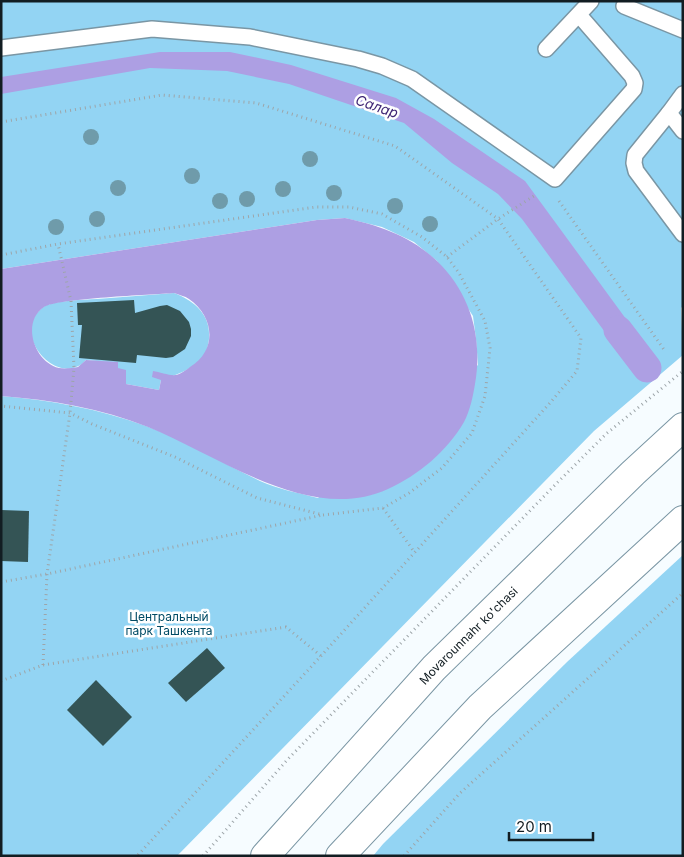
<svg xmlns="http://www.w3.org/2000/svg" width="684" height="857" font-family="Inter,sans-serif">
  <style>
    .green { fill: #93d4f3 }
    .water { fill: #ad9fe3; fill-rule: evenodd }
    .lines { fill: none; stroke-linecap: round; stroke-linejoin: round }
    .canal { stroke: #ad9fe3; stroke-width: 29 }
    .building { fill: #345455 }
    .lane-casing { stroke: #7a96a4; stroke-width: 18 }
    .secondary-casing { stroke: #7a96a4; stroke-width: 30 }
    .path { stroke: #9da5a9; stroke-width: 3; stroke-dasharray: 1 4; stroke-linecap: butt }
    .lane { stroke: #fff; stroke-width: 15 }
    .secondary { stroke: #fff; stroke-width: 28 }
    .tree { fill: #6f9baa }
    .labels { text-anchor: middle; dominant-baseline: central; stroke-width: 5; stroke-linejoin: round; paint-order: stroke }
    .park-label { font-size: 12px; fill: #014b65; stroke: #fff }
    .street-label { font-size: 12px; fill: #121d22; stroke: #fff }
    .water-label { font-size: 14px; font-style: italic; fill: #402776; stroke: #fff }
  </style>
  <rect width="100%" height="100%" fill="#f6fcff"/>
  <g class="green">
    <path d="M 1,1 L 683,1 L 683,306 L 681,308 L 683,355 L 594,431 L 177,856 L 1,856 L 1,396 C 51,400 99,409 146,426 C 186,440 222,463 260,481 C 277,489 299,493 318,498 L 478,365 L 476,339 L 473,316 L 437,261 L 414,242 L 382,227 L 345,218 L 317,220 L 1,269 Z"/>
    <path d="M 174,293 C 195,301 211,315 209,339 C 208,346 207,352 202,358 C 191,370 176,375 161,380 L 159,390 L 126,384 L 118,368 L 118,363 L 86,360 C 60,389 13,338 38,312 C 41,309 44,306 47,305 C 63,300 81,300 97,299 C 123,297 149,295 174,293 Z"/>
    <polygon points="683,555 683,856 373,856 383,844 567,662"/>
  </g>
  <g class="water">
    <polygon points="160,52 230,52 291,65 396,98 434,119 525,181 648,349 632,369 522,219 498,194 452,163 404,123 289,84 227,71 150,68 1,94 1,77"/>
    <path d="M 345,218 C 379,225 412,237 437,261 C 471,294 483,338 475,384 C 473,396 470,411 464,422 C 447,451 419,475 388,489 C 310,525 218,455 148,427 C 101,408 51,400 1,396 L 1,269 L 317,220 ZM 174,293 C 179,295 185,296 189,299 C 214,316 218,350 190,367 C 186,370 181,374 176,375 C 170,376 160,372 153,371 L 152,377 L 161,380 L 159,390 L 126,384 L 126,370 L 118,368 L 118,362 L 86,360 L 78,367 C 73,368 65,369 59,368 C 34,362 21,322 44,307 C 58,298 152,295 174,293 Z"/>
  </g>
  <g class="lines">
    <polyline class="canal" points="618,330 647,368"/>
  </g>
  <g class="building">
    <polygon points="134,300 135,313 160,306 167,305 180,311 189,322 191,329 191,336 185,349 173,357 166,358 137,355 136,363 79,358 82,325 78,325 77,303"/>
    <polygon points="1,510 29,511 28,562 1,561"/>
    <polygon points="207,648 225,668 186,702 168,683"/>
    <polygon points="96,680 132,717 103,746 67,710"/>
  </g>
  <g class="lines">
    <g class="lane-casing">
      <g id="lane">
        <polyline points="624,6 683,30"/>
        <polyline points="1,48 152,29 250,37 358,59 382,66 412,79 555,179 634,89 635,83 632,76 579,15"/>
        <polyline points="546,49 591,1"/>
        <polyline points="683,94 669,113 683,131"/>
        <polyline points="669,113 635,155 634,163 636,171 683,234"/>
      </g>
    </g>
    <g class="secondary-casing">
      <g id="secondary">
        <path id="s1" d="M 265,856 L 434,668 L 633,473 L 683,427"/>
        <polyline points="340,856 480,707 683,520"/>
      </g>
    </g>
    <g class="path">
      <polyline points="1,122 162,95 256,103 395,146 498,219 581,338 577,371 549,404 321,656 137,856"/>
      <polyline points="559,201 665,351"/>
      <polyline points="1,255 58,244 316,207 349,207 382,214 422,237 447,257 459,273 485,321 490,348 485,396 472,433 442,468 409,493 383,508 323,515 257,498 175,457 92,424 70,413 1,406"/>
      <polyline points="447,257 498,219 537,194"/>
      <polyline points="383,508 415,553"/>
      <polyline points="1,582 47,574 323,515"/>
      <polyline points="43,665 47,574 70,413 74,368 71,301 58,244"/>
      <polyline points="1,681 43,665 286,627 321,656"/>
      <polyline points="203,856 287,760 555,485 606,434 683,371"/>
      <polyline points="404,856 459,794 683,593"/>
    </g>
    <use href="#lane" class="lane"/>
    <use href="#secondary" class="secondary"/>
  </g>
  <g class="tree">
    <circle cx="91" cy="137" r="8"/>
    <circle cx="310" cy="159" r="8"/>
    <circle cx="192" cy="176" r="8"/>
    <circle cx="118" cy="188" r="8"/>
    <circle cx="283" cy="189" r="8"/>
    <circle cx="334" cy="193" r="8"/>
    <circle cx="247" cy="199" r="8"/>
    <circle cx="220" cy="201" r="8"/>
    <circle cx="395" cy="206" r="8"/>
    <circle cx="97" cy="219" r="8"/>
    <circle cx="430" cy="224" r="8"/>
    <circle cx="56" cy="227" r="8"/>
  </g>
  <g class="labels">
    <g class="park-label">
      <text x="169" y="616">Центральный<tspan x="169" dy="14">парк Ташкента</tspan></text>
    </g>
    <g class="street-label">
      <text stroke="none"><textPath href="#s1" startOffset="300">Movarounnahr ko'chasi</textPath></text>
    </g>
    <g class="water-label">
      <text transform="translate(377 106) rotate(19)">Салар</text>
    </g>
  </g>
  <rect width="684" height="857" fill="none" stroke="#121d22" stroke-width="5"/>
  <path d="M509 832v8h84v-8" fill="none" stroke="#121d22" stroke-width="2.5"/>
  <text x="516" y="832" font-size="15" fill="#121d22" stroke="#ffffff" stroke-width="4" paint-order="stroke">20 m</text>
</svg>
